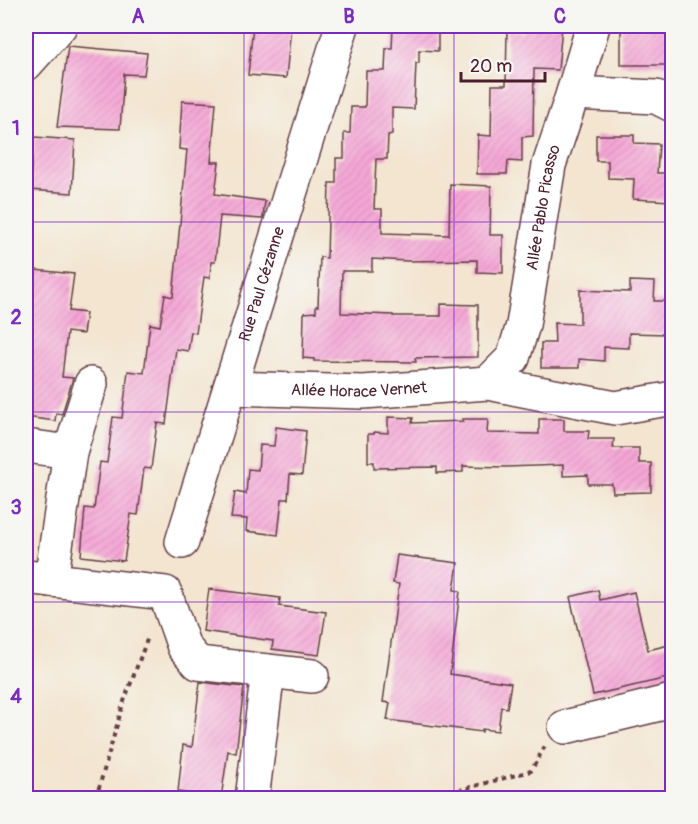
<svg xmlns="http://www.w3.org/2000/svg" width="698" height="824" font-family="Pangolin,sans-serif">
  <style>
    .building { fill: url(#building-hatch) }
    .lines { fill: none; stroke-linecap: round; stroke-linejoin: round }
    .minor-casing { stroke: #633d44; stroke-width: 36 }
    .path { stroke: #633d44; stroke-width: 4; stroke-dasharray: 4.5 4.5; stroke-linecap: butt }
    .minor { stroke: #fff; stroke-width: 33 }
    .grid { fill: none; stroke: #7b2cbf; stroke-width: 1.5; stroke-opacity: 0.55 }
    .labels { text-anchor: middle; dominant-baseline: central; stroke-width: 5; stroke-linejoin: round; paint-order: stroke }
    .street-label { font-size: 16px; fill: #4a1f2b; stroke: #f6f6f2 }
    .neatline { fill: none; stroke: #7b2cbf; stroke-width: 2 }
    .grid-label { font-size: 20px; text-anchor: middle; font-weight: bold; fill: #7b2cbf }
  </style>
  <defs>
    <pattern id="building-hatch" width="6" height="6" patternUnits="userSpaceOnUse" patternTransform="scale(1.5)"><rect width="6" height="6" fill="#f5a7d6"/><path d="M-1 1l2-2M0 6l6-6M5 7l2-2" fill="none" stroke="#d48fb8"/></pattern>
  </defs>
  <rect width="100%" height="100%" fill="#f6f6f2"/>
  <filter id="ink" filterUnits="userSpaceOnUse"><feTurbulence type="fractalNoise" baseFrequency=".0167" numOctaves="2"/><feDisplacementMap in="SourceGraphic" scale="12" xChannelSelector="R" yChannelSelector="G"/><feConvolveMatrix kernelMatrix="1 2 1 2 8 2 1 2 1" color-interpolation-filters="sRGB"/></filter>
  <filter id="wash" filterUnits="userSpaceOnUse"><feTurbulence type="fractalNoise" baseFrequency=".008" numOctaves="4" result="noise"/><feDisplacementMap in="SourceGraphic" scale="24" xChannelSelector="R" yChannelSelector="G"/><feGaussianBlur stdDeviation="1.35" result="paint"/><feColorMatrix in="noise" values="0 0 0 0 0 0 0 0 0 0 0 0 0 0 0 0 0 1.4 0 .05"/><feComposite in="paint" operator="in"/></filter>
  <g filter="url(#wash)">
    <rect width="100%" height="100%" fill="#f3e5d0"/>
    <g id="blocks">
      <g class="building">
        <polygon points="253,26 291,26 286,78 248,75"/>
        <polygon points="393,26 438,26 438,51 419,50 419,63 416,63 414,109 392,108 392,134 388,135 387,159 376,159 374,209 382,209 382,233 449,235 450,184 491,186 490,235 503,235 503,273 477,272 477,260 408,261 372,259 372,271 342,271 341,313 393,315 393,316 441,316 441,304 478,305 478,357 415,358 416,362 314,361 314,359 303,358 304,313 316,312 316,306 318,306 320,257 327,258 329,183 336,183 336,158 344,158 344,133 350,133 351,107 365,107 366,71 385,71 386,48 392,48"/>
        <polygon points="523,26 562,26 558,70 534,69 533,136 522,137 522,162 508,161 507,174 477,174 478,135 491,136 492,85 506,85 507,30 523,31"/>
        <rect x="621" y="26" width="51" height="39"/>
        <polygon points="68,46 147,53 144,75 124,74 120,129 57,127"/>
        <polygon points="182,101 216,103 211,162 219,162 215,194 265,201 263,217 262,219 220,216 215,262 211,262 210,278 204,277 196,333 191,332 188,351 176,349 166,424 157,423 151,469 144,468 138,515 131,514 124,561 81,556 85,508 94,509 100,462 107,463 113,417 122,418 128,371 144,373 150,324 160,326 165,295 173,297 187,150 179,149"/>
        <polygon points="596,135 634,135 634,143 659,144 657,173 672,173 672,201 633,199 634,179 608,178 608,161 596,161"/>
        <polygon points="34,137 75,140 72,193 29,190"/>
        <polygon points="35,270 74,274 69,311 86,313 83,334 67,332 62,377 73,378 62,414 56,413 55,421 26,417 26,354"/>
        <polygon points="630,281 655,282 654,301 667,301 667,334 629,333 629,348 604,347 604,361 579,359 579,368 541,368 541,343 555,343 554,323 580,324 580,290 630,292"/>
        <polygon points="388,417 413,418 412,423 463,421 462,419 488,419 487,433 539,434 539,419 564,419 564,431 589,431 588,439 614,439 613,448 639,448 639,463 651,463 651,492 613,493 612,484 588,484 588,475 563,476 563,465 506,467 463,466 463,472 437,473 437,467 374,468 374,462 368,462 368,434 374,434 374,432 388,433"/>
        <polygon points="276,427 306,431 302,475 290,474 288,499 282,499 278,535 246,531 247,519 231,518 235,492 246,494 248,469 258,470 260,445 274,446"/>
        <polygon points="397,555 458,563 454,590 460,591 450,674 511,683 507,708 501,707 498,731 482,729 482,732 387,720 390,703 383,702 399,584 393,583"/>
        <polygon points="209,589 280,598 279,606 326,612 319,655 272,649 273,641 203,631"/>
        <polygon points="598,590 600,600 634,592 648,650 669,645 672,659 672,677 593,695 570,597"/>
        <polygon points="200,682 244,687 236,753 228,751 221,798 178,792 183,745 192,747"/>
      </g>
    </g>
  </g>
  <g filter="url(#ink)">
    <use href="#blocks" fill-opacity="0" stroke="#633d44" stroke-width="1.5"/>
    <g class="lines">
      <g class="minor-casing">
        <g id="minor">
          <polyline points="26,64 60,26"/>
          <polyline points="573,93 656,97 672,105"/>
          <path id="s1" d="M 488,383 L 513,358 L 523,325 L 549,165 L 573,93 L 593,26"/>
          <path id="s2" d="M 230,388 L 363,392 L 488,383 L 615,408 L 668,399"/>
          <polyline points="26,446 70,452 51,580"/>
          <polyline points="70,452 91,384"/>
          <path id="s3" d="M 182,542 L 342,26"/>
          <polyline points="26,577 165,593 184,647 198,663 312,676"/>
          <polyline points="565,727 672,701"/>
          <polyline points="253,791 268,671"/>
        </g>
      </g>
      <g class="path">
        <polyline points="96,798 123,704 148,637"/>
        <polyline points="396,798 423,795 441,795 531,771 545,746"/>
      </g>
      <use href="#minor" class="minor"/>
    </g>
  </g>
  <path class="grid" d="M 244,26 L 244,798M 454,26 L 454,798M 26,222 L 672,222M 26,412 L 672,412M 26,602 L 672,602"/>
  <g class="labels">
    <g class="street-label">
      <text stroke="none"><textPath href="#s1" startOffset="189">Allée Pablo Picasso</textPath></text>
      <text stroke="none"><textPath href="#s3" startOffset="270">Rue Paul Cézanne</textPath></text>
      <text stroke="none"><textPath href="#s2" startOffset="129">Allée Horace Vernet</textPath></text>
    </g>
  </g>
  <rect width="698" height="824" fill="none" stroke="#f6f6f2" stroke-width="66"/>
  <path d="M461 72v9h84v-9" fill="none" stroke="#4a1f2b" stroke-width="3"/>
  <text x="470" y="72" font-size="18" fill="#4a1f2b" stroke="#f6f6f2" stroke-width="4.5" paint-order="stroke">20 m</text>
  <rect x="33" y="33" width="632" height="758" class="neatline"/>
  <g class="grid-label">
    <text x="138" y="23">A</text>
    <text x="349" y="23">B</text>
    <text x="560" y="23">C</text>
    <text x="16" y="135">1</text>
    <text x="16" y="324">2</text>
    <text x="16" y="514">3</text>
    <text x="16" y="703">4</text>
  </g>
</svg>
